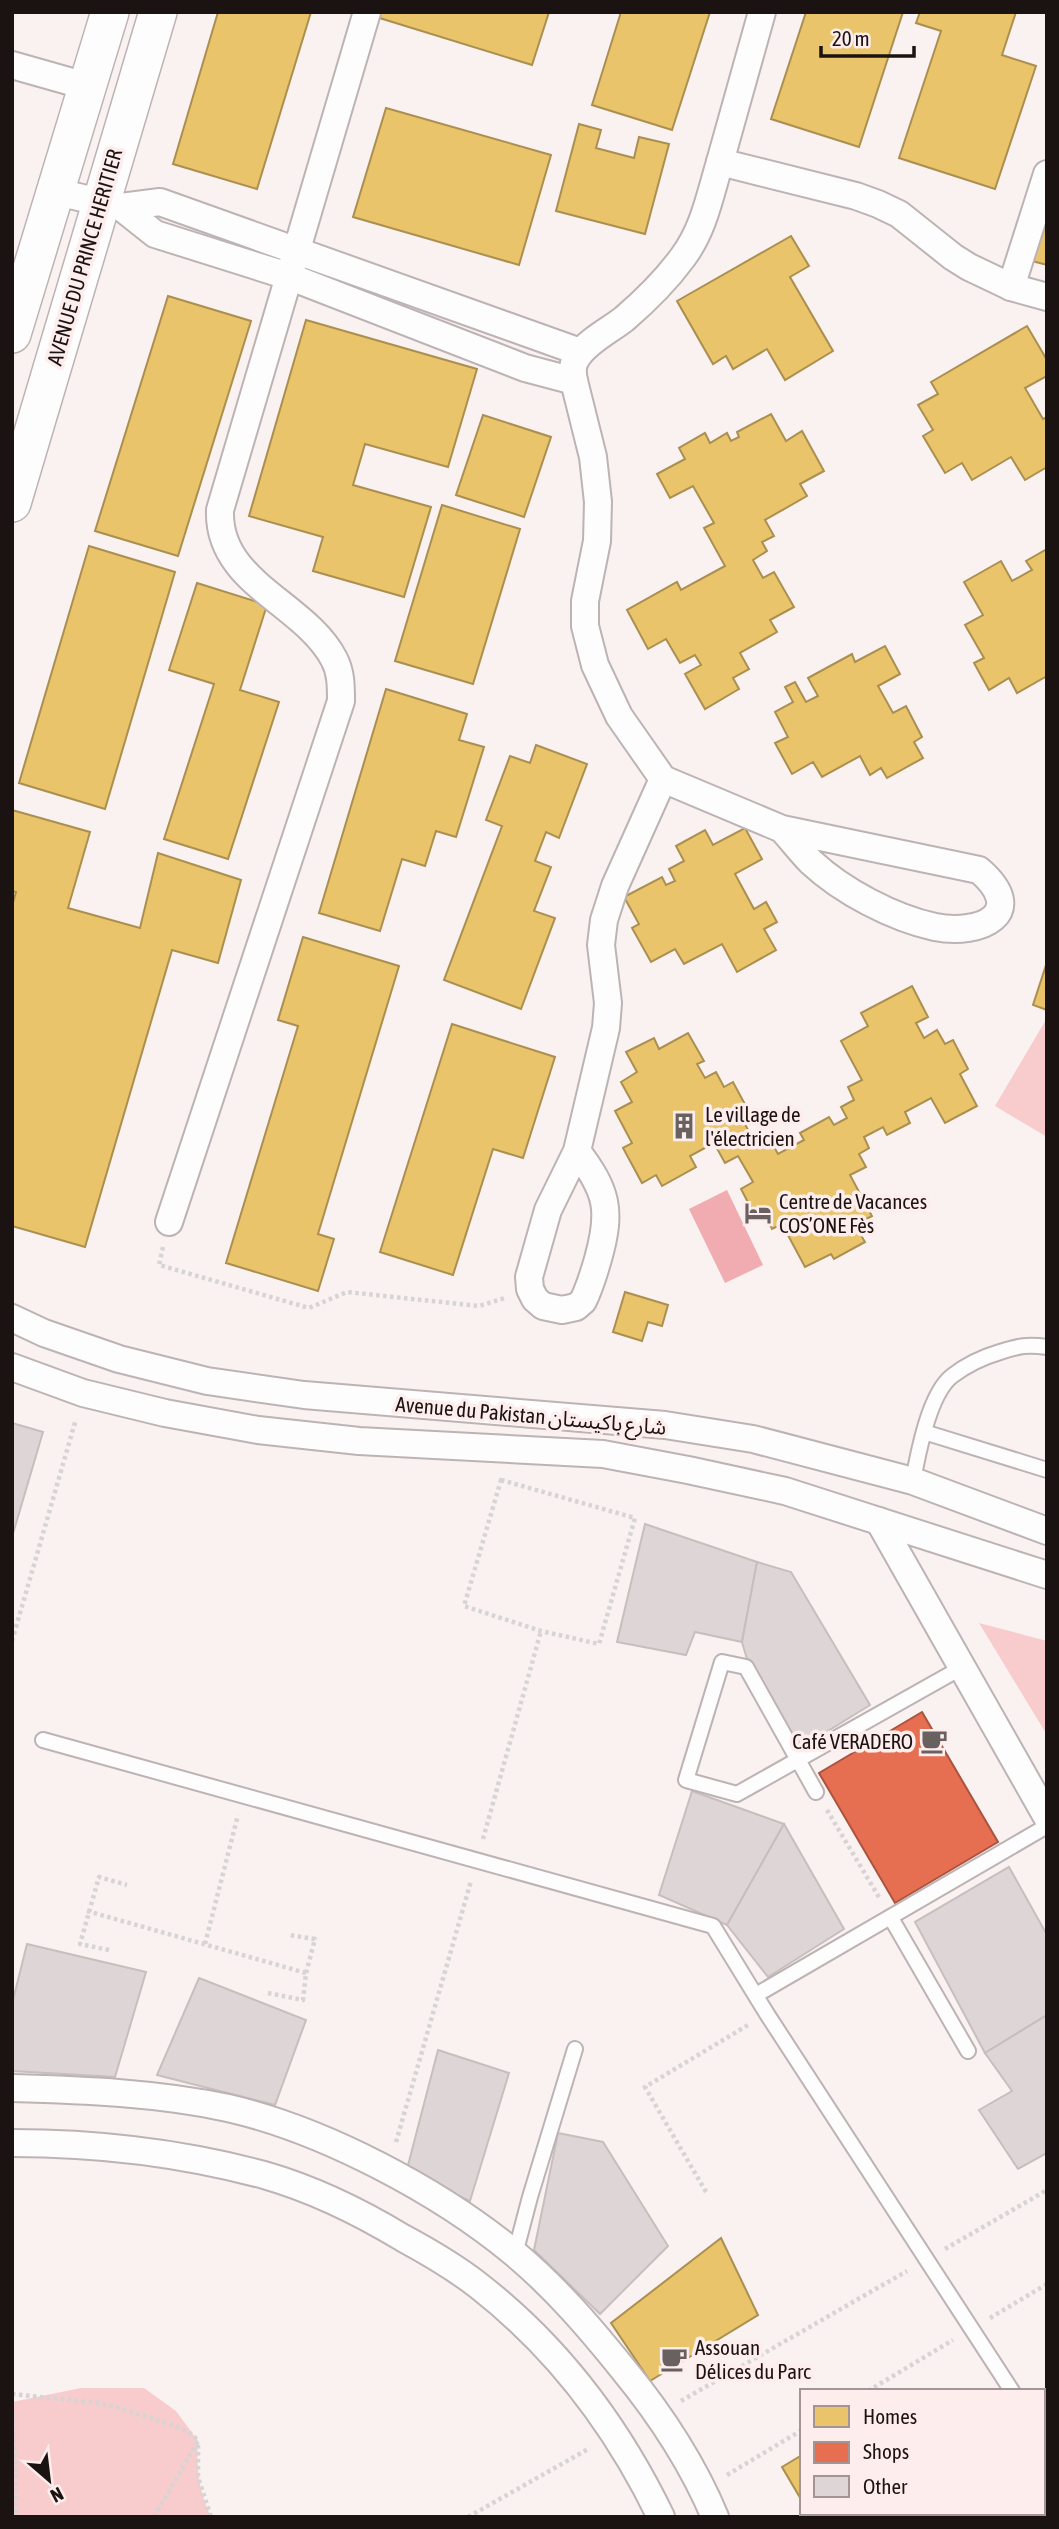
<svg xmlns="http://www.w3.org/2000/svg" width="1059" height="2529" font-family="'Asap Condensed','Noto Sans Arabic',sans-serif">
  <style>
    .green { fill: #f8cccd }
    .water { fill: #f0acb1 }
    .homes { fill: #e9c46a; stroke: #ab8f50; stroke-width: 2 }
    .shops { fill: #e76f51; stroke: #aa533e; stroke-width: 2 }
    .building { fill: #ded6d6; stroke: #c7bebe; stroke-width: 2 }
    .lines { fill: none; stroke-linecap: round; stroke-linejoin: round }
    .service-casing { stroke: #bdb3b4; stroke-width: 18 }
    .minor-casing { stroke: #bdb3b4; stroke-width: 30 }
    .secondary-casing { stroke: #bdb3b4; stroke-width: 40 }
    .path { stroke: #d6d4d4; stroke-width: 4.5; stroke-dasharray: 3.5 3.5; stroke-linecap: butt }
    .service { stroke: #fefdfd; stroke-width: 14 }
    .minor { stroke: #fefdfd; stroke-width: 26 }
    .secondary { stroke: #fefdfd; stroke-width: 37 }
    .labels { text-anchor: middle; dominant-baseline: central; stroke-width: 7; stroke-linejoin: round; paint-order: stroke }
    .street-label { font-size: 21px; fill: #1b1212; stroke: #feeded }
    .poi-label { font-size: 21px; fill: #1b1212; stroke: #feeded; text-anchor: start }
  </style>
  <rect width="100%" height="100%" fill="#faf1f1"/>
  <g class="green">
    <polygon points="1047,1018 1047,1137 995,1106"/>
    <polygon points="979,1623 1047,1641 1047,1735"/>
    <path d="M 81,2388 L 144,2388 L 176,2411 L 198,2441 C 196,2466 199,2493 211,2517 L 12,2517 L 12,2402 Z"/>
  </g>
  <polygon class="water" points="727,1190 763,1265 725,1283 689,1209"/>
  <g class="homes">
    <polygon points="218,12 311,12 257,189 173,164"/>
    <polygon points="374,12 549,12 532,65 373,16"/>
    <polygon points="621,12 710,12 672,130 592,105"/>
    <polygon points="806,12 903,12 859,147 771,119"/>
    <polygon points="920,12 1016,12 1002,55 1036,66 995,189 899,158 941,31 916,23"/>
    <polygon points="386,108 551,155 519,265 353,217"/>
    <polygon points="579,124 601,130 596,148 634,158 639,137 669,144 645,234 556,211"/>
    <polygon points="1047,210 1047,265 1032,261"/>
    <polygon points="791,236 809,266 790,277 833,351 785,380 767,349 733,369 726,356 713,364 677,301"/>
    <polygon points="168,296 251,321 178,556 95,531"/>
    <polygon points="306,320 477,369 448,467 365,444 353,485 431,507 404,597 313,571 323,537 249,516"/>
    <polygon points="1027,326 1047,360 1047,376 1025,388 1043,419 1047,417 1047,467 1025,480 1011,457 972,480 962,463 945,473 923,436 933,430 918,405 938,394 931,382"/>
    <polygon points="771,414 786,441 802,431 824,471 800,484 807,496 765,520 774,536 762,542 767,551 753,560 763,578 774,572 794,607 770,620 777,632 740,653 749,669 733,678 739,689 705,709 685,674 701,665 695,655 680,663 666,639 648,649 627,610 677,582 681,590 725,566 704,528 714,523 693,486 670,498 657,474 685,459 679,448 705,433 710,443 727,433 731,441 739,437 737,432"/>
    <polygon points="483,415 551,437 524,517 456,495"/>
    <polygon points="442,505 520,529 473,684 395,661"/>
    <polygon points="89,546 175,572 105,809 19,783"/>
    <polygon points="1047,549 1047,676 1017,693 1009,678 989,690 974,663 984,658 965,625 983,615 964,582 1001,561 1012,581 1032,570 1026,561"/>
    <polygon points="197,583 267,605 240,690 279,702 228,859 164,839 214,684 169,670"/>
    <polygon points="885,646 900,674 878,686 893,713 906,706 922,737 914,742 923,758 887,778 881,768 870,775 860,756 822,777 813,762 792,774 775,743 788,737 775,712 793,702 785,687 795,682 806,702 818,696 808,678 852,654 855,662"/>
    <polygon points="386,689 467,714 459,740 484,747 456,837 436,831 425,866 402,859 380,931 319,913"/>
    <polygon points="536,745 587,764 559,838 546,832 535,861 551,867 534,911 555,918 521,1009 444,980 502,826 486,820 510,756 530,763"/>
    <polygon points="12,810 90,832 68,908 140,928 158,853 241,880 218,963 172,950 85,1247 12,1226 12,906 16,892 12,891"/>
    <polygon points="745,828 762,859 735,874 754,909 766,902 777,922 764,929 776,950 737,972 722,944 684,964 675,949 651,962 632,928 639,924 624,897 662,877 666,885 675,881 669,869 684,861 676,846 705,830 713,845"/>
    <polygon points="303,937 399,966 318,1234 334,1239 318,1291 226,1263 298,1026 278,1020"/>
    <polygon points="1047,962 1047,1010 1033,1005"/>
    <polygon points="912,986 928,1017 916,1023 924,1038 937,1030 945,1044 953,1040 968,1069 960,1074 977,1106 945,1123 931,1098 905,1112 910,1123 887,1135 883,1127 864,1137 869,1148 859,1154 866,1167 850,1175 872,1216 855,1225 865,1242 834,1259 831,1254 805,1267 782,1224 772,1229 764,1213 756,1218 741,1189 753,1182 738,1156 725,1163 714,1143 690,1156 696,1167 662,1186 656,1175 642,1183 623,1148 632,1143 615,1111 632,1102 621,1082 637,1072 626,1052 654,1038 659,1049 688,1033 704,1061 697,1064 705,1078 716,1072 724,1087 733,1082 748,1110 740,1115 754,1141 767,1134 778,1154 804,1140 800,1133 829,1117 834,1125 847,1118 841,1107 854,1100 848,1087 862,1080 841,1041 868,1026 861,1013"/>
    <polygon points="452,1024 555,1057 523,1158 493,1149 453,1275 380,1252"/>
    <polygon points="625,1292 668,1305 662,1326 648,1322 642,1341 613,1332"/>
    <polygon points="721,2238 758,2315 650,2381 611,2323"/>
    <polygon points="802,2455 802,2501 782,2467"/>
    <polygon points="809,2513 857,2513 851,2517 811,2517"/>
  </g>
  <polygon class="shops" points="922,1712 998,1842 895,1903 819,1773"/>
  <g class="building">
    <polygon points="12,1423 43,1432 12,1537"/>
    <polygon points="645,1524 757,1562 742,1642 695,1632 686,1655 617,1642"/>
    <polygon points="757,1562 791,1572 870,1705 797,1750 747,1659 742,1642"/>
    <polygon points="692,1791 784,1824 727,1925 659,1895"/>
    <polygon points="784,1824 844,1929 768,1977 727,1925"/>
    <polygon points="1009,1867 1047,1935 1047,2015 985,2053 915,1922"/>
    <polygon points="27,1944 146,1972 115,2077 12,2071 12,2004"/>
    <polygon points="199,1978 306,2020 275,2105 157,2075"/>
    <polygon points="1047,2015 1047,2153 1018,2169 979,2110 1012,2091 985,2053"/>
    <polygon points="438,2050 509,2073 470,2201 406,2173"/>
    <polygon points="558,2133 603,2142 668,2246 600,2314 534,2250"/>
  </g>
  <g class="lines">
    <g class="service-casing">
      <g id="service">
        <polyline points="924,1432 1047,1470"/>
        <path d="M 913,1481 C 918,1453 929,1394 952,1376 C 965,1366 983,1357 1000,1352 C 1019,1346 1027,1344 1047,1347"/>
        <polyline points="43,1740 713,1926 767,2014 1012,2391"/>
        <polyline points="816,1792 746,1667 722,1662 686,1780 737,1794 961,1668"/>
        <polyline points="891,1918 968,2051"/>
        <polyline points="756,1995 1047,1826"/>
        <polyline points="515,2254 530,2197 575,2049"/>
        <polyline points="1043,2440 1047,2445"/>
        <polyline points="897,2517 902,2513"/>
      </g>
    </g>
    <g class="minor-casing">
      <g id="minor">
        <polyline points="12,65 86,86"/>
        <polyline points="720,162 762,12"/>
        <polyline points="57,192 121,207 160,202 580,352"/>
        <polyline points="121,207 155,234 288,276 525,368 574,381"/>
        <polyline points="1011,287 1047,174"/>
        <path d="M 782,829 C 792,840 801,852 811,862 C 842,891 893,918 935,927 C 981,936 1029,913 979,870 L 782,829 L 663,779 L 619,716 L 595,665 L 585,626 L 585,601 L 597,541 L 598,502 L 593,457 L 574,381 C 572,371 572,364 578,356 C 588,341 610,330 624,319 C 645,301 667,279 683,257 C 704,229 710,195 720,162 L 856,196 L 878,204 L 899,214 L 953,257 L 969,267 L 1011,287 L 1047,297"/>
        <path d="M 577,1151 C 607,1191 612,1210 598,1259 C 594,1273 590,1287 583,1301 L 576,1307 L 562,1310 L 543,1306 L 535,1299 L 530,1289 L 529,1277 L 548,1210 L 577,1151 L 606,1028 L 608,1003 L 601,945 L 604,920 L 615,886 L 663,779"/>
        <path d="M 169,1222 L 341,701 C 341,686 341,672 334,659 C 305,603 217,583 220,510 L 367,12"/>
        <polyline points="12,1318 44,1333 119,1359 207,1381 304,1395 665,1425 753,1439 913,1481 1047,1531"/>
        <polyline points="12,1367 83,1393 165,1413 258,1430 359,1441 603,1454 688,1470 785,1491 1047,1575"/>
        <polyline points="879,1521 1047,1817"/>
        <path d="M 12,2088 C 84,2090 158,2093 228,2108 C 324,2130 439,2191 514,2253 C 555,2287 590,2328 623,2369 C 660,2414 692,2462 715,2517"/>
        <path d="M 12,2143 C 96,2143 182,2153 264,2175 C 313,2189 360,2212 403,2238 C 429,2252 456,2268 479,2286 C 557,2347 618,2428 661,2517"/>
      </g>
    </g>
    <g class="secondary-casing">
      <g id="secondary">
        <polyline points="12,334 110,12"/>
        <polyline points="12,503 158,12"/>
      </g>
    </g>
    <g class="path">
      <polyline points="163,1247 159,1265 309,1308 347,1292 479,1306 505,1298"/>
      <polygon points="501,1480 635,1518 599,1644 541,1631 464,1606"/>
      <polyline points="12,1641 76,1419"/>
      <polyline points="827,1810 880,1899"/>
      <polyline points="483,1839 541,1631"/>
      <polyline points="87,1911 306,1973"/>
      <polyline points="205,1944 238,1815"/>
      <polyline points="109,1950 80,1944 99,1877 127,1885"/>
      <polyline points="268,1993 303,2000 306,1973 315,1939 289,1935"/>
      <polyline points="396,2142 471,1881"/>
      <polyline points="706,2192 645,2087 748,2025"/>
      <polyline points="945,2249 1047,2190"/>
      <polyline points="990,2318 1047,2284"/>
      <polyline points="868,2391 953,2340"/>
      <polyline points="12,2394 99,2403 126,2410 175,2426 192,2434 198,2441"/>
      <polyline points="681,2401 907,2271"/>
      <polyline points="12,2405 16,2486 15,2517"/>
      <polyline points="198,2445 198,2477 211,2517"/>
      <polyline points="727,2475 802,2430"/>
      <polyline points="154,2517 198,2441"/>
      <polyline points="468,2517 590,2448"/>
    </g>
    <use href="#service" class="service"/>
    <use href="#minor" class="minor"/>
    <use href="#secondary" class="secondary"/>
  </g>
  <defs>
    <g id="building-bare" transform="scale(2.1)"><path d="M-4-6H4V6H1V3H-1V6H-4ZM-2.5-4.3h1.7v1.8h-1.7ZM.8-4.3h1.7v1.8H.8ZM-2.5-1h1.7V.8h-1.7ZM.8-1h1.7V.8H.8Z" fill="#696060" stroke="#feeded" stroke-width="2.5" paint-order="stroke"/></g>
    <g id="hotel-bare" transform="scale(2.1)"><path d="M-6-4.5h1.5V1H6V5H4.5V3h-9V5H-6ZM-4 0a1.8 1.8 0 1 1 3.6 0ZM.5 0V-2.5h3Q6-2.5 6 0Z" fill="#696060" stroke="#feeded" stroke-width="2.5" paint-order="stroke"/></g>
    <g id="cafe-bare" transform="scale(2.1)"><path d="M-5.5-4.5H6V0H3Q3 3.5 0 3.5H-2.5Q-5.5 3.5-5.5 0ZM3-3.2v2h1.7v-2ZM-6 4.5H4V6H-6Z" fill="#696060" stroke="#feeded" stroke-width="2.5" paint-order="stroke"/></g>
  </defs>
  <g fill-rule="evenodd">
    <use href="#building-bare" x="684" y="1126"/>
    <use href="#hotel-bare" x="758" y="1213"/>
    <use href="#cafe-bare" x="934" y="1741"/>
    <use href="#cafe-bare" x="674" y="2359"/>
  </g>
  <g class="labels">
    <g class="street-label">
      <text transform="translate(84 257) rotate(-74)">AVENUE DU PRINCE HERITIER</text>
      <text transform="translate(531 1415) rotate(5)">Avenue du Pakistan شارع باكيستان</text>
    </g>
    <g class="poi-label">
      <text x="705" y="1114">Le village de<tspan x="705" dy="24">l'électricien</tspan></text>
      <text x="779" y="1201">Centre de Vacances<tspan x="779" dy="24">COS’ONE Fès</tspan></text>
      <text x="913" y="1741" text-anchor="end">Café VERADERO</text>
      <text x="695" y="2347">Assouan<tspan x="695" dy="24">Délices du Parc</tspan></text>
    </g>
  </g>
  <rect width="1059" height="2529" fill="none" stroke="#1b1212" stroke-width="28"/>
  <rect x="800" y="2389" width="245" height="126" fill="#feeded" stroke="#a39595" stroke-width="2"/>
  <rect x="814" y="2406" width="35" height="21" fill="#e9c46a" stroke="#a39595" stroke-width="2"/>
  <text x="863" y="2424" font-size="21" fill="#1b1212">Homes</text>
  <rect x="814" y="2442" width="35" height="21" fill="#e76f51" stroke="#a39595" stroke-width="2"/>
  <text x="863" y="2459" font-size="21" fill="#1b1212">Shops</text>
  <rect x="814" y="2476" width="35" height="21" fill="#ded6d6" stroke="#a39595" stroke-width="2"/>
  <text x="863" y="2494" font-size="21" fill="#1b1212">Other</text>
  <g transform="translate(49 2480) rotate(152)" stroke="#feeded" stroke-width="5" paint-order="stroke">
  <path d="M0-5L12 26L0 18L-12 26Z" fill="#1b1212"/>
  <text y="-10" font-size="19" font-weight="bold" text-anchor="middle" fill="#1b1212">N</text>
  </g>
  <path d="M821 46v10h93v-10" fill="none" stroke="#1b1212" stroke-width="3.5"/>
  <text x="832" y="46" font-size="21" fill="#1b1212" stroke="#feeded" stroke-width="5" paint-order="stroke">20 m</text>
</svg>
